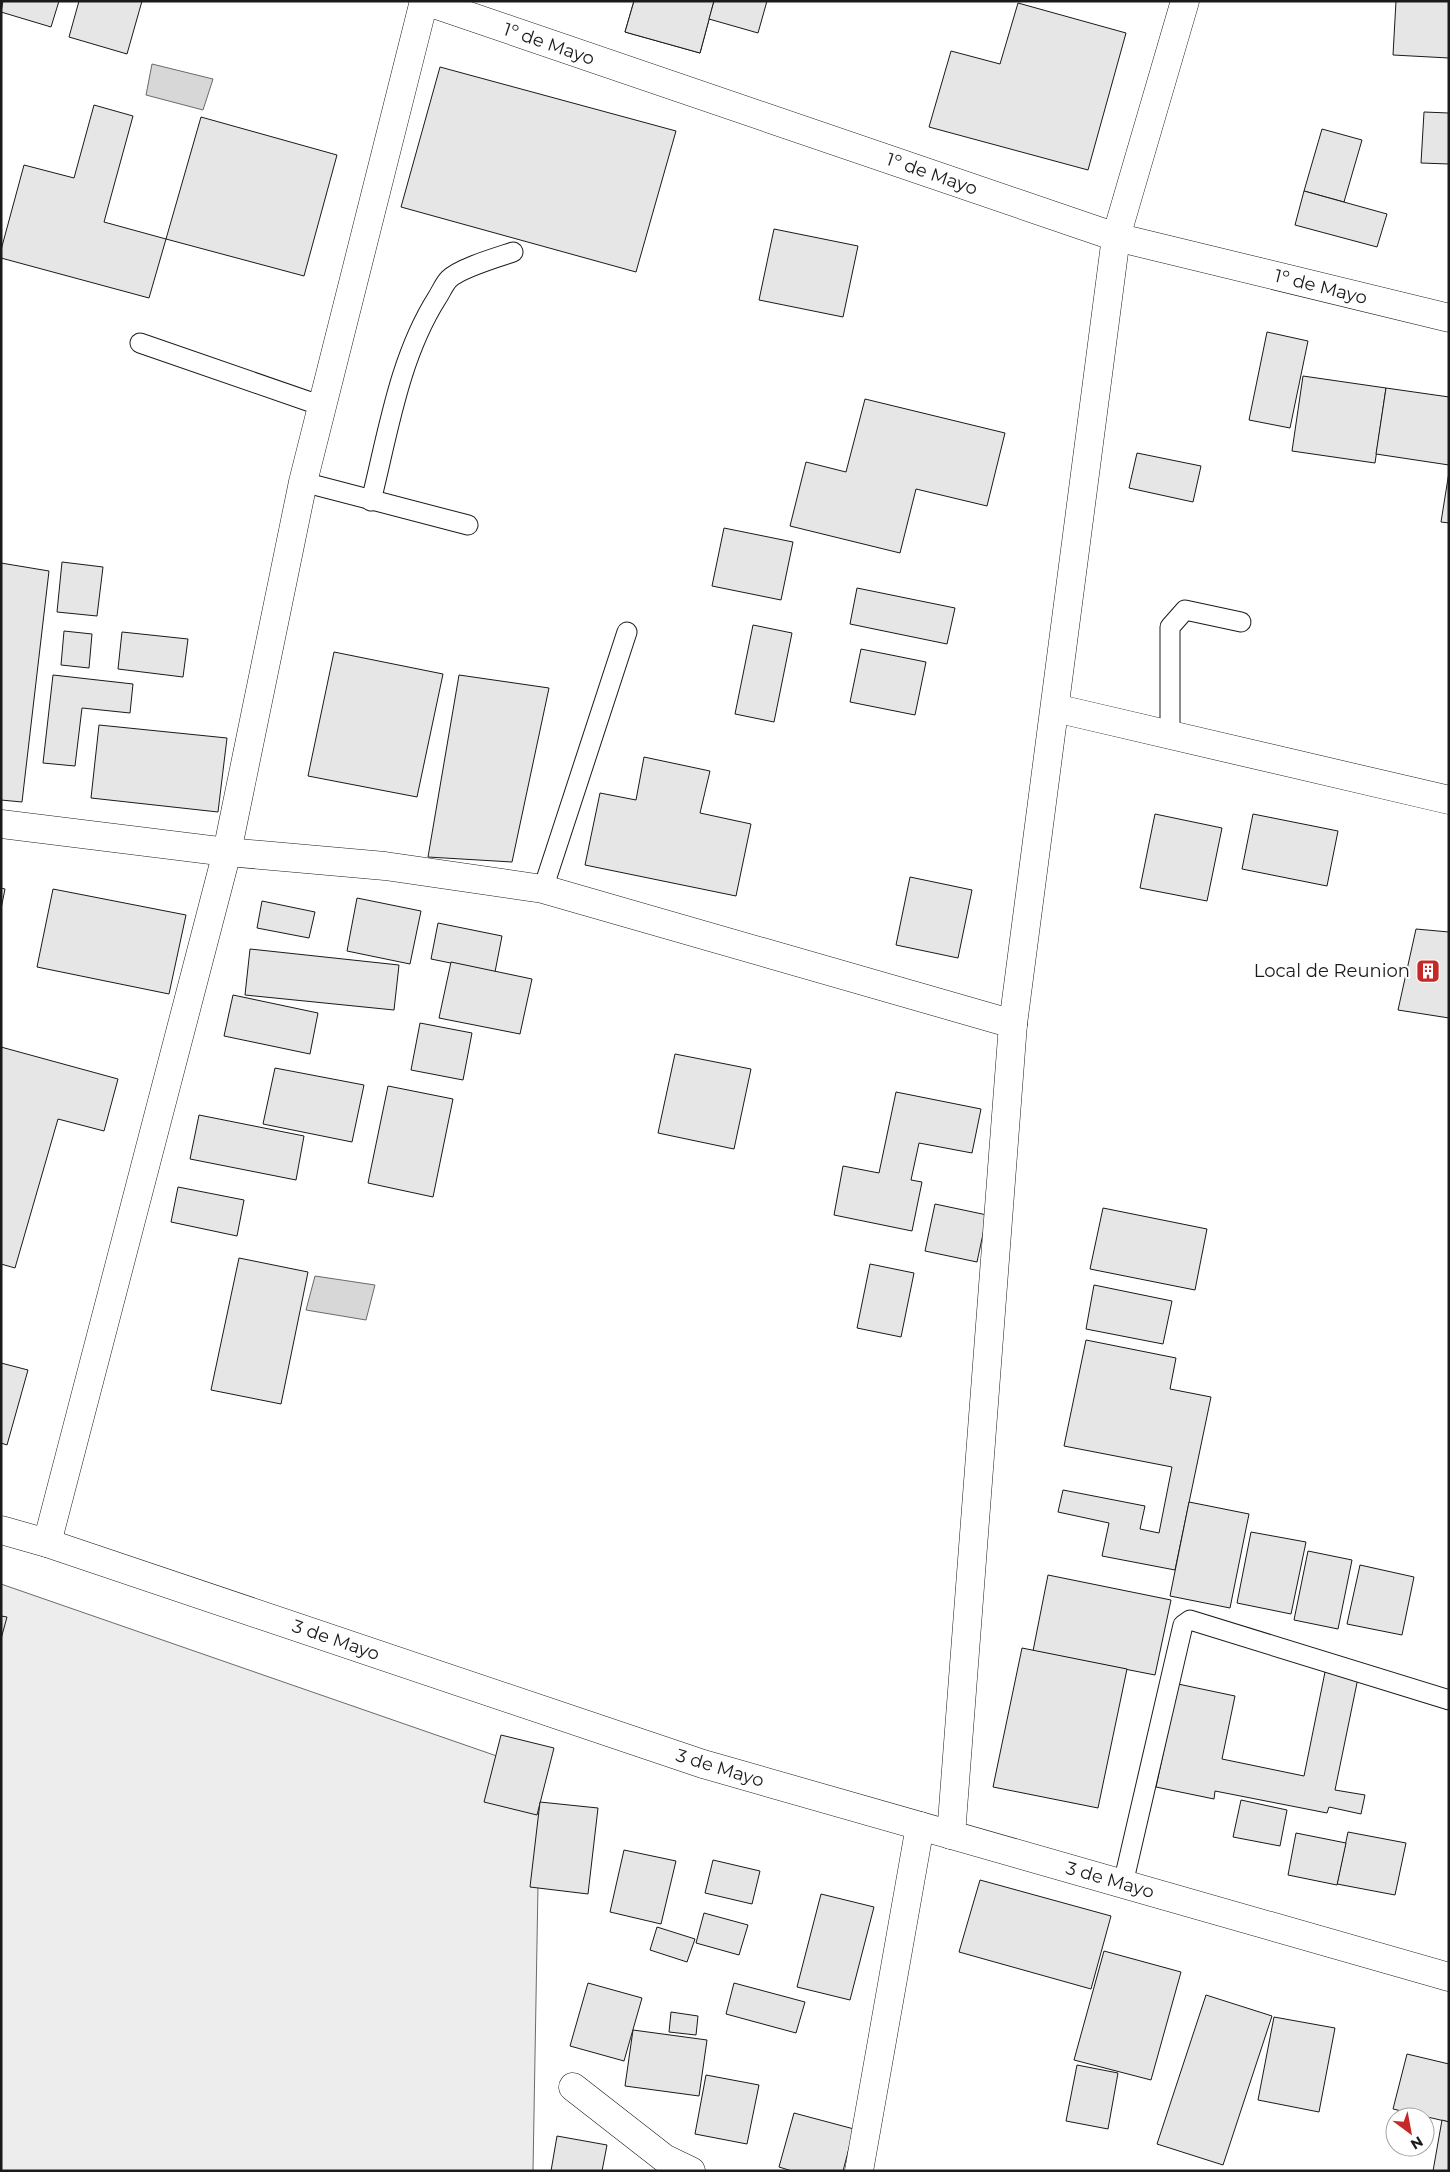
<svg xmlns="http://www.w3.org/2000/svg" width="1450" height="2172" font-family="Montserrat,sans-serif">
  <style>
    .built { fill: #ededed; stroke: #6a6a6a }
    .water { fill: #d7d7d7; stroke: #6a6a6a }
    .building { fill: #e6e6e6; stroke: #1a1a1a }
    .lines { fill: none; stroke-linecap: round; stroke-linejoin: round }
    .service-casing { stroke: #1a1a1a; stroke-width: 21 }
    .minor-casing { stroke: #1a1a1a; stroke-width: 29 }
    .tertiary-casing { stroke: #1a1a1a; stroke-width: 29 }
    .service { stroke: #fff; stroke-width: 19 }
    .minor { stroke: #fff; stroke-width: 28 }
    .tertiary { stroke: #fff; stroke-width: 28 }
    .labels { text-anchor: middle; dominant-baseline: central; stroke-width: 4; stroke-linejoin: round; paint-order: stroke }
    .street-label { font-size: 18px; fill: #1a1a1a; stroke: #fff }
    .poi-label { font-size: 18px; fill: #1a1a1a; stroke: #fff; text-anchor: end }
  </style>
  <rect width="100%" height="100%" fill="#fff"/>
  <polygon class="built" points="1,1584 540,1771 533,2171 1,2171"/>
  <g class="water">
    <polygon points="152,64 213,79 203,110 146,95"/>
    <polygon points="315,1276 375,1285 366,1320 306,1310"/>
  </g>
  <g class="building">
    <polygon points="3,1 59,1 51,27 1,12"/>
    <polygon points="79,1 142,1 127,54 69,37"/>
    <polygon points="634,1 714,1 700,53 625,32"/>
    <polygon points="634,1 714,1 700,53 625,32"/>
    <polygon points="714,1 767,1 758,33 709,19"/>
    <polygon points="1396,1 1449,1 1449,58 1393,55"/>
    <polygon points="1018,3 1126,33 1088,170 929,127 951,51 1000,64"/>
    <polygon points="440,67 676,131 636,272 401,207"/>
    <polygon points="94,105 133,116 104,222 166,239 149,298 1,258 1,250 24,165 74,178"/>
    <polygon points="1424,112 1449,113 1449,164 1421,163"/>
    <polygon points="201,117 337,155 304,276 166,239"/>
    <polygon points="1322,129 1362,140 1344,202 1304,191"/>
    <polygon points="1304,191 1387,214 1377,247 1295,225"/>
    <polygon points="774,229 858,246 843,317 759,300"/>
    <polygon points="1267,332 1308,341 1290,428 1249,420"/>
    <polygon points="1303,376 1386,388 1375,463 1292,451"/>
    <polygon points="1386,388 1449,397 1449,465 1376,454"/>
    <polygon points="865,399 1005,433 987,506 916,489 900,553 790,526 806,462 846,472"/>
    <polygon points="1137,453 1201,466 1193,502 1129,488"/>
    <polygon points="1449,472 1449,523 1441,522"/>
    <polygon points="724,528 793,542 781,600 712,586"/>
    <polygon points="62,562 103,567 97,616 57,612"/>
    <polygon points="1,563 49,571 22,802 1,800"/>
    <polygon points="857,588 955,608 947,644 850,624"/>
    <polygon points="753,625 792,633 774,722 735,714"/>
    <polygon points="64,631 92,634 89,668 61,665"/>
    <polygon points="122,632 188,639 183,677 118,669"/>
    <polygon points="861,649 926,662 915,715 850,702"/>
    <polygon points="334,652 443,674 417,797 308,776"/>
    <polygon points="53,675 133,684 130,713 82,708 75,766 43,763"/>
    <polygon points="459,675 549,688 512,862 428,857"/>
    <polygon points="99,725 227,738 218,812 91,798"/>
    <polygon points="644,757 710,771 700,813 751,824 736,896 585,865 600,793 636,800"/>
    <polygon points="1155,814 1222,828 1207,901 1140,888"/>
    <polygon points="1253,814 1338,831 1327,886 1242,869"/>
    <polygon points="910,877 972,890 958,958 896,945"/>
    <polygon points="1,888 5,889 1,909"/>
    <polygon points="53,889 186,915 169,994 37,967"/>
    <polygon points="357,898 421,911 410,964 347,951"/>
    <polygon points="262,901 315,912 309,938 257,928"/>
    <polygon points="438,923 502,936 495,972 431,959"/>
    <polygon points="1416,929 1449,932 1449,1018 1398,1010"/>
    <polygon points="250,949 399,965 394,1010 245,995"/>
    <polygon points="451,962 532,979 520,1034 439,1018"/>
    <polygon points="233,995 318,1013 310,1054 224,1036"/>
    <polygon points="420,1023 472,1033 463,1080 411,1070"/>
    <polygon points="1,1047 118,1079 104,1131 58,1119 15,1268 1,1264"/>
    <polygon points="675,1054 751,1069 734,1149 658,1133"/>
    <polygon points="275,1068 364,1085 352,1142 263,1124"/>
    <polygon points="388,1086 453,1099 433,1197 368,1183"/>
    <polygon points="896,1092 981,1109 972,1153 919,1143 911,1180 922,1182 912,1231 834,1215 843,1166 879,1173"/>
    <polygon points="199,1115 304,1136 296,1180 190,1159"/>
    <polygon points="178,1187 244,1200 237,1236 171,1222"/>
    <polygon points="935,1204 987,1215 977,1262 925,1251"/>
    <polygon points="1103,1208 1207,1229 1195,1290 1090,1269"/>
    <polygon points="239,1258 308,1272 281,1404 211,1390"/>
    <polygon points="870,1264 914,1273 901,1337 857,1328"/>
    <polygon points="1094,1285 1172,1301 1163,1344 1086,1329"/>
    <polygon points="1086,1340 1176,1358 1170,1389 1211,1397 1175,1570 1102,1556 1109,1523 1058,1512 1063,1490 1145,1506 1140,1529 1159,1533 1172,1467 1064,1446"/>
    <polygon points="1,1363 28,1370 7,1445 1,1443"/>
    <polygon points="1189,1502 1249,1514 1230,1608 1170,1596"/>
    <polygon points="1251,1532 1306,1542 1291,1614 1237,1603"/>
    <polygon points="1308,1551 1352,1560 1338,1629 1294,1620"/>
    <polygon points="1360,1565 1414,1577 1402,1635 1347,1624"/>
    <polygon points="1048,1575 1171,1600 1155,1675 1033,1651"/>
    <polygon points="1,1616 7,1617 1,1639"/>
    <polygon points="1022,1648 1127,1669 1098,1808 993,1787"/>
    <polygon points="1325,1672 1358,1678 1335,1790 1365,1795 1361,1814 1329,1807 1327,1813 1215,1791 1214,1799 1156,1787 1178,1684 1235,1696 1222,1759 1304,1776"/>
    <polygon points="501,1735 554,1748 537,1815 484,1802"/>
    <polygon points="1241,1800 1287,1810 1280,1846 1233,1837"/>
    <polygon points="540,1802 598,1808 588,1894 530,1887"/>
    <polygon points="1348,1832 1406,1843 1395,1895 1337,1884"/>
    <polygon points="1296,1833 1346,1843 1337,1885 1288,1875"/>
    <polygon points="624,1850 676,1861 661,1924 610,1912"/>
    <polygon points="713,1860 760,1871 752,1904 705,1893"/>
    <polygon points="980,1880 1111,1916 1091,1989 959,1952"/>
    <polygon points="821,1894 874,1907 850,2000 797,1987"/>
    <polygon points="704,1913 748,1925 739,1955 696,1943"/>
    <polygon points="657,1927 695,1939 687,1962 650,1950"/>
    <polygon points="1104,1951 1181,1972 1151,2080 1074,2060"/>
    <polygon points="588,1983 642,1998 624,2061 570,2046"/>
    <polygon points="734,1983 805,2002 796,2033 726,2014"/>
    <polygon points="1206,1995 1272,2016 1223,2165 1157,2144"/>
    <polygon points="671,2012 698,2016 696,2035 669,2032"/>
    <polygon points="1274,2017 1335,2028 1319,2112 1258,2100"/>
    <polygon points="633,2030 707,2040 699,2096 625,2086"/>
    <polygon points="1407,2054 1449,2064 1449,2122 1393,2109"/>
    <polygon points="1077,2065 1118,2073 1108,2129 1066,2121"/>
    <polygon points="706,2075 759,2085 747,2144 695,2134"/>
    <polygon points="794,2113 854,2129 843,2171 792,2171 779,2167"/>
    <polygon points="1442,2120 1449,2122 1449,2171 1433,2171"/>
    <polygon points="557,2136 607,2145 602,2171 551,2171"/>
  </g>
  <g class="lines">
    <g class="service-casing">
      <g id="service">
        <polyline points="140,343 322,406"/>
        <polyline points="303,482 468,525"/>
        <path d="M 371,501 C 388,433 399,358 437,298 C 441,292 444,284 449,279 C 460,268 498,257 513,252"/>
        <polyline points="1170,734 1170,627 1185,610 1241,622"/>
        <polyline points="543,889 627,632"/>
        <polyline points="1123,1884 1183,1625 1190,1620 1449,1700"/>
      </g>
    </g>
    <g class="minor-casing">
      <g id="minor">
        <polyline points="1055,708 1449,800"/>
        <polyline points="1,824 227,852 385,866 543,889 1013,1024"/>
        <polyline points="1,1530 47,1543 703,1764 1449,1977"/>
        <polyline points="47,1543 227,852 303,482 424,1"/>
        <polyline points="951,1835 1013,1024 1116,237 1185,1"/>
        <polyline points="573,2087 664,2158 691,2171"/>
        <polyline points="859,2171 920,1826"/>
      </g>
    </g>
    <g class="tertiary-casing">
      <polyline id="tertiary" points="425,1 1116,237 1449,318"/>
    </g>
    <use href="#service" class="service"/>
    <use href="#minor" class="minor"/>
    <use href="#tertiary" class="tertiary"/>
  </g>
  <defs>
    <g id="building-square" transform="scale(1.25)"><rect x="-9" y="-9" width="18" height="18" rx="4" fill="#c62828" stroke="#fff"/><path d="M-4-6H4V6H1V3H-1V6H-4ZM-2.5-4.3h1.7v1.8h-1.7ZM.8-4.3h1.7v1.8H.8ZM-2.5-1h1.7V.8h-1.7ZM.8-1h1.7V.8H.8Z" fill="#fff"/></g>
  </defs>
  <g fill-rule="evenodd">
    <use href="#building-square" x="1428" y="971"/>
  </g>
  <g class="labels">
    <g class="street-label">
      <text transform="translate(549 44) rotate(19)">1º de Mayo</text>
      <text transform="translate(932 174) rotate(19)">1º de Mayo</text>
      <text transform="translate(1321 287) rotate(14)">1º de Mayo</text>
      <text transform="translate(336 1640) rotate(19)">3 de Mayo</text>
      <text transform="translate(720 1768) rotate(17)">3 de Mayo</text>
      <text transform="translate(1110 1880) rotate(16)">3 de Mayo</text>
    </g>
    <g class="poi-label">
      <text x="1410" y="971">Local de Reunion</text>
    </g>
  </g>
  <rect width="1450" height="2172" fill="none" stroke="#1a1a1a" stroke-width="5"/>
  <g transform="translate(1410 2132) rotate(148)"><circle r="24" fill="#ffffff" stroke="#a3a3a3"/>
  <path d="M0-4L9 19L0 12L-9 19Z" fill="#c62828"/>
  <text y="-8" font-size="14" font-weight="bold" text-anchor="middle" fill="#1a1a1a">N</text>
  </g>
</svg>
